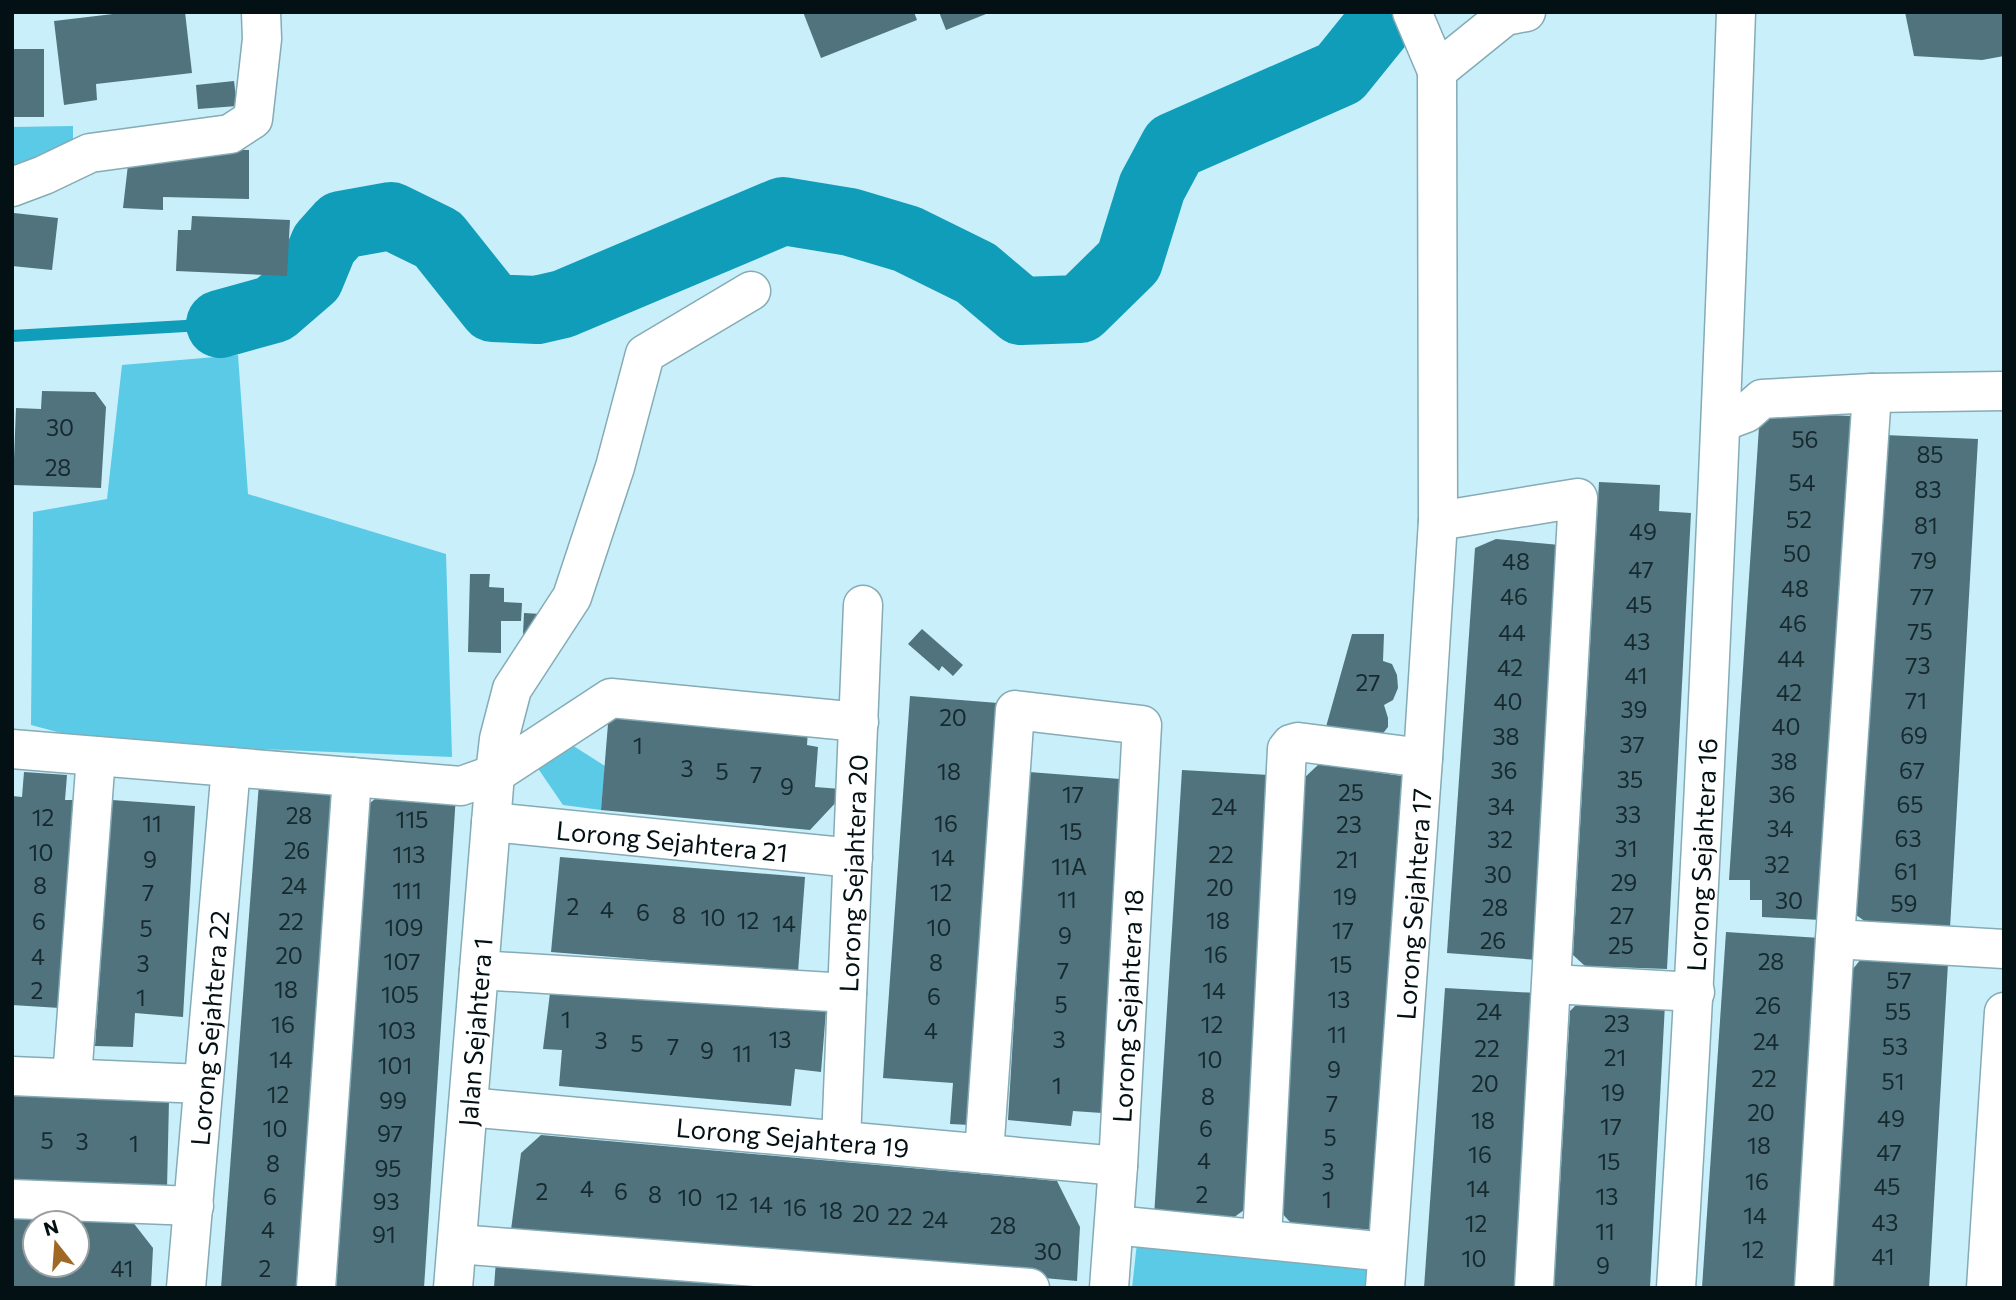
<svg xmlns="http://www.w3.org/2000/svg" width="2016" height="1300" font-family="Commissioner,sans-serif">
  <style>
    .green { fill: #5acae6 }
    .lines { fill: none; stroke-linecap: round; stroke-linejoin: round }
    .stream { stroke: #109db9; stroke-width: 12 }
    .river { stroke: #109db9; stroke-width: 68 }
    .building { fill: #50737d; fill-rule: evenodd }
    .minor-casing { stroke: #85abb5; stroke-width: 41 }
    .minor { stroke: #fff; stroke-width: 38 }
    .labels { text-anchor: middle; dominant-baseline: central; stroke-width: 5; stroke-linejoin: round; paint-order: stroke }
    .number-label { font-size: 23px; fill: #16292e }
    .street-label { font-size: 26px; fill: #031014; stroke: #fff }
  </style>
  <rect width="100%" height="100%" fill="#c8effa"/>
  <g class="green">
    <polygon points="73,126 73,150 12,173 12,127"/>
    <polygon points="238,355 248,494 446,554 452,757 95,742 31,725 33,512 107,499 122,365"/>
    <polygon points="572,745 605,766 601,810 563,805 537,767"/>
    <polygon points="1137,1243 1372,1259 1369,1288 1132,1288"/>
  </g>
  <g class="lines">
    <polyline class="stream" points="12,336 220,324"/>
    <polyline class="river" points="220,324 274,309 310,278 324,244 341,225 391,216 438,239 493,308 537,310 563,304 783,211 850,222 907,239 976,273 1021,311 1080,309 1129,261 1152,187 1174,146 1340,73 1382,21 1394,12"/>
  </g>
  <g class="building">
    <polygon points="130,12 185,12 192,73 96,84 97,100 64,105 54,21"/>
    <polygon points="803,12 914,12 917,20 821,58"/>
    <polygon points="939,12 991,12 946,30"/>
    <polygon points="1905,12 2004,12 2004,56 1982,60 1914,56"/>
    <rect x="12" y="49" width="32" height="68"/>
    <polygon points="234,81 237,106 198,109 196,85"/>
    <polygon points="164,149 249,150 249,199 163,197 163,210 123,208 129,156"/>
    <polygon points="14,213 58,218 52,270 12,266"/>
    <polygon points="192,216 290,220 287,276 176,271 178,230 191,230"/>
    <polygon points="42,391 95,392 106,407 101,488 13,485 16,408 41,409"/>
    <polygon points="1760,412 1852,416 1821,920 1762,917 1762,900 1750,900 1750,880 1729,880"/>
    <polygon points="1884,435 1978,439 1950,928 1866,922 1856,915"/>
    <polygon points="1599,482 1660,485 1659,511 1691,513 1667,969 1585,966 1573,955"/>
    <polygon points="1496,539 1560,545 1538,960 1447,953 1475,548"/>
    <polygon points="470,574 490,574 489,587 504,588 504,602 522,603 521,621 501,621 501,653 468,652"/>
    <polygon points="524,613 541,614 540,636 523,634"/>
    <polygon points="922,629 963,665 953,676 942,666 939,671 908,644"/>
    <polygon points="1352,634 1384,634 1383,661 1392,664 1397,675 1398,688 1393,700 1384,705 1388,718 1388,727 1380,737 1324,734"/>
    <polygon points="910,696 998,703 971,1125 950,1124 953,1083 883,1078"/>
    <polygon points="621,712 808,729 807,745 818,747 815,787 841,789 840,798 810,830 601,810 608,724"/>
    <polygon points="1319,764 1402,776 1374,1230 1291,1223 1277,1208 1302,780"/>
    <polygon points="1182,770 1269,775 1248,1207 1229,1221 1154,1217"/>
    <polygon points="24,772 67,775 65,800 74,800 60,1008 12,1005 12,796 22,797"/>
    <polygon points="1029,772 1120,779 1102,1113 1073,1111 1071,1126 1008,1120"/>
    <polygon points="259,783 327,788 343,802 306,1288 221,1288"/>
    <polygon points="386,790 456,795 424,1288 336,1288 370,803"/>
    <polygon points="112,800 195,806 183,1017 135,1013 133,1047 95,1046"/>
    <polygon points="560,857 805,877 798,972 551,952"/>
    <polygon points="1726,932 1820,938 1799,1288 1702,1288"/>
    <polygon points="1866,953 1948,963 1929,1288 1833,1288 1852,970"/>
    <polygon points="551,985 826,1011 821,1072 795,1069 791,1106 559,1086 562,1050 543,1049"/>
    <polygon points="1445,988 1536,993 1520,1288 1424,1288"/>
    <polygon points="1582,999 1665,1004 1650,1288 1554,1288 1570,1011"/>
    <polygon points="12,1094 169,1100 167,1189 12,1184"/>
    <polygon points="541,1135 1057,1181 1080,1227 1077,1281 511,1230 521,1153"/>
    <path d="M 12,1212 L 128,1216 L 153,1248 L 151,1288 L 12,1288 ZM 35,1223 L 77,1223 L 77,1265 L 35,1265 Z"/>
    <polygon points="496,1260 769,1286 769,1288 494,1288"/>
  </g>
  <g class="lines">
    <g class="minor-casing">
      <g id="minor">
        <polyline points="1412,12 1437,71"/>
        <polyline points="12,187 44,175 90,153 230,134 253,119 262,39 261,12"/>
        <polyline points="1722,422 1746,413 1762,399 1872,393 2004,391"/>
        <polyline points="1438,521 1578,498 1534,1288"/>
        <polyline points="12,749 461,786 495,774 611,698 859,722"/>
        <path id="s1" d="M 491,822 L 853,858"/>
        <polyline points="1835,939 2004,949"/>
        <polyline points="479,970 847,993"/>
        <polyline points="1552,984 1695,992"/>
        <polyline points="12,1076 203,1084"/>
        <polyline points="72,1078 96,756"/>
        <path id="s2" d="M 468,1107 L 1118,1166"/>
        <path id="s3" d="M 841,1141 L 863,605"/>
        <polyline points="984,1154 1015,710 1142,725 1118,1166 1109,1288"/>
        <polyline points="12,1199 194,1206"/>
        <polyline points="1114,1225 1387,1252"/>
        <polyline points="1262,1238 1287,749 1291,744 1298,742 1423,758"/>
        <polyline points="457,1244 1030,1288"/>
        <path id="s4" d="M 186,1288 L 231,767"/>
        <polyline points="316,1288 352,777"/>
        <path id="s5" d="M 453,1288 L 495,774 L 499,739 L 512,689 L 572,597 L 615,467 L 645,354 L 751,291"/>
        <path id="s6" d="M 1385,1288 L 1423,758 L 1438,521 L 1437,71 L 1505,16 L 1526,12"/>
        <path id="s7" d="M 1676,1288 C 1703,863 1721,438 1736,12"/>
        <polyline points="1814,1288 1835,939 1872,393"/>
        <polyline points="1986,1288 2004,1012"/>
      </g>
    </g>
    <use href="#minor" class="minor"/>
  </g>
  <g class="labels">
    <g class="number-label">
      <text x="60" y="427">30</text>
      <text x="1805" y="439">56</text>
      <text x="1930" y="454">85</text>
      <text x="58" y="467">28</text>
      <text x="1802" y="482">54</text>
      <text x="1928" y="489">83</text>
      <text x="1799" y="519">52</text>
      <text x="1926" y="525">81</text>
      <text x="1643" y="531">49</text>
      <text x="1797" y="553">50</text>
      <text x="1924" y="560">79</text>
      <text x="1516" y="561">48</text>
      <text x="1641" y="569">47</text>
      <text x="1795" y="588">48</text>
      <text x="1514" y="596">46</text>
      <text x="1922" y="596">77</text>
      <text x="1639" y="604">45</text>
      <text x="1793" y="623">46</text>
      <text x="1920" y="631">75</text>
      <text x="1512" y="632">44</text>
      <text x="1637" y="641">43</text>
      <text x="1791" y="658">44</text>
      <text x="1918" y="665">73</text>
      <text x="1510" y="667">42</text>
      <text x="1636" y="675">41</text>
      <text x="1368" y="682">27</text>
      <text x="1789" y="692">42</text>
      <text x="1916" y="700">71</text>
      <text x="1508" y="701">40</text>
      <text x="1634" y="709">39</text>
      <text x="953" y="717">20</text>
      <text x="1786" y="726">40</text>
      <text x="1914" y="735">69</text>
      <text x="1506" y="736">38</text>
      <text x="1632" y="744">37</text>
      <text x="638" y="745">1</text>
      <text x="1784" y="761">38</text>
      <text x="687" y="768">3</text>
      <text x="1504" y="770">36</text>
      <text x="1912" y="770">67</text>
      <text x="722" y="771">5</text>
      <text x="949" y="771">18</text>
      <text x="756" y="774">7</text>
      <text x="1630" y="779">35</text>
      <text x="787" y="786">9</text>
      <text x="1351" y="792">25</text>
      <text x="1073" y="794">17</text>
      <text x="1782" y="794">36</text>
      <text x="1910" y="804">65</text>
      <text x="1224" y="806">24</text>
      <text x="1501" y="806">34</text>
      <text x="1628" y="814">33</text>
      <text x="299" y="815">28</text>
      <text x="43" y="817">12</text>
      <text x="412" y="819">115</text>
      <text x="152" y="823">11</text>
      <text x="946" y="823">16</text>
      <text x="1349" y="824">23</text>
      <text x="1780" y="828">34</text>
      <text x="1071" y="831">15</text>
      <text x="1908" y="838">63</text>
      <text x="1500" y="839">32</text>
      <text x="1626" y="848">31</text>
      <text x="297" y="850">26</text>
      <text x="41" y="852">10</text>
      <text x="409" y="854">113</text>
      <text x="1221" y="854">22</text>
      <text x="943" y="857">14</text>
      <text x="150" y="859">9</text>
      <text x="1347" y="859">21</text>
      <text x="1777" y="864">32</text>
      <text x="1069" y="866">11A</text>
      <text x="1906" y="871">61</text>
      <text x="1498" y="874">30</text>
      <text x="1624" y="882">29</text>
      <text x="40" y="885">8</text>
      <text x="294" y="885">24</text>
      <text x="1220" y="887">20</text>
      <text x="407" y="890">111</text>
      <text x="148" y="892">7</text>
      <text x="941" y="892">12</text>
      <text x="1345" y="896">19</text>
      <text x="1067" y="899">11</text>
      <text x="1789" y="900">30</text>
      <text x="1904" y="903">59</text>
      <text x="573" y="906">2</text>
      <text x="1495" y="907">28</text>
      <text x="607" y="909">4</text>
      <text x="643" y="912">6</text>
      <text x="679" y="915">8</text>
      <text x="1622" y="915">27</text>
      <text x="713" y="917">10</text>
      <text x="748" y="920">12</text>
      <text x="1218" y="920">18</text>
      <text x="39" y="921">6</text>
      <text x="291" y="921">22</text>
      <text x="784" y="923">14</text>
      <text x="404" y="927">109</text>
      <text x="939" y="927">10</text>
      <text x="146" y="928">5</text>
      <text x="1343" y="930">17</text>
      <text x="1065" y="935">9</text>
      <text x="1493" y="940">26</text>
      <text x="1621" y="945">25</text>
      <text x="1216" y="954">16</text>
      <text x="289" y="955">20</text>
      <text x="38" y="956">4</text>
      <text x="402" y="961">107</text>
      <text x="1771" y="961">28</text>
      <text x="936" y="962">8</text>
      <text x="143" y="963">3</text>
      <text x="1341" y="964">15</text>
      <text x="1063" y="970">7</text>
      <text x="1899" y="980">57</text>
      <text x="286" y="989">18</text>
      <text x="37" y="990">2</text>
      <text x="1214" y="990">14</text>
      <text x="400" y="994">105</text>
      <text x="934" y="996">6</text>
      <text x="141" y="997">1</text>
      <text x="1339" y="999">13</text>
      <text x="1061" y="1004">5</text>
      <text x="1768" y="1005">26</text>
      <text x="1489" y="1011">24</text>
      <text x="1898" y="1011">55</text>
      <text x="566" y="1019">1</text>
      <text x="1617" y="1023">23</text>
      <text x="283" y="1024">16</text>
      <text x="1212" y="1024">12</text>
      <text x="397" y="1030">103</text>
      <text x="931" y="1030">4</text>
      <text x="1337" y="1034">11</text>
      <text x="780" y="1039">13</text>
      <text x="1059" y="1039">3</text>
      <text x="601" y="1040">3</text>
      <text x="1766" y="1041">24</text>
      <text x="637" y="1043">5</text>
      <text x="673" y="1046">7</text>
      <text x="1895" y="1046">53</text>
      <text x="1487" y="1048">22</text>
      <text x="707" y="1050">9</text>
      <text x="742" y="1053">11</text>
      <text x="1615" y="1057">21</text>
      <text x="281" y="1059">14</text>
      <text x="1210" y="1059">10</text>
      <text x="395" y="1065">101</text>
      <text x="1334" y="1069">9</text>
      <text x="1764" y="1078">22</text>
      <text x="1893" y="1081">51</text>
      <text x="1485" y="1083">20</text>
      <text x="1057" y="1085">1</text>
      <text x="1613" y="1092">19</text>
      <text x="278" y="1094">12</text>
      <text x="1208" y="1096">8</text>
      <text x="393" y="1100">99</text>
      <text x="1332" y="1103">7</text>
      <text x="1761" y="1112">20</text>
      <text x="1891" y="1118">49</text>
      <text x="1483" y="1120">18</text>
      <text x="1611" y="1126">17</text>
      <text x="275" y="1128">10</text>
      <text x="1206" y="1128">6</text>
      <text x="390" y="1133">97</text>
      <text x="1330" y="1137">5</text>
      <text x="47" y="1140">5</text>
      <text x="82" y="1141">3</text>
      <text x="134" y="1143">1</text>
      <text x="1759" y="1145">18</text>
      <text x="1889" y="1152">47</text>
      <text x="1480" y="1154">16</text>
      <text x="1204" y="1160">4</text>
      <text x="1609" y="1161">15</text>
      <text x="273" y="1163">8</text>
      <text x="388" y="1168">95</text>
      <text x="1328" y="1171">3</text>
      <text x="1757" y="1181">16</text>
      <text x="1887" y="1186">45</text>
      <text x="587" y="1188">4</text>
      <text x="1478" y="1188">14</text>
      <text x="542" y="1191">2</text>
      <text x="621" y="1191">6</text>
      <text x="655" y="1194">8</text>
      <text x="1202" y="1194">2</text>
      <text x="270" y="1196">6</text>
      <text x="1607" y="1196">13</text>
      <text x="690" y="1197">10</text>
      <text x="1327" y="1199">1</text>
      <text x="386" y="1201">93</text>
      <text x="727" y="1201">12</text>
      <text x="761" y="1204">14</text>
      <text x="795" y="1207">16</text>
      <text x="831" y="1210">18</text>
      <text x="866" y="1213">20</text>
      <text x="1755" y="1215">14</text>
      <text x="900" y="1216">22</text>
      <text x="935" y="1219">24</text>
      <text x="1885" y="1222">43</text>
      <text x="1476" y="1223">12</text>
      <text x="1003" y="1225">28</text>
      <text x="268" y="1229">4</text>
      <text x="1605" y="1231">11</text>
      <text x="384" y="1234">91</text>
      <text x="1753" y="1249">12</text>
      <text x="1048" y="1251">30</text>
      <text x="1883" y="1256">41</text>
      <text x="1474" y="1258">10</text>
      <text x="1603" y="1265">9</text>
      <text x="122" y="1268">41</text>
      <text x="265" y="1268">2</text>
    </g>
    <g class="street-label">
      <text stroke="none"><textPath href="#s1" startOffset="182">Lorong Sejahtera 21</textPath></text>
      <text stroke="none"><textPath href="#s7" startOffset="434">Lorong Sejahtera 16</textPath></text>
      <text stroke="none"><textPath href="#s3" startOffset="268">Lorong Sejahtera 20</textPath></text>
      <text stroke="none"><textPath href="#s6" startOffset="385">Lorong Sejahtera 17</textPath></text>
      <text transform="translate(1127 1006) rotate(-87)">Lorong Sejahtera 18</text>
      <text stroke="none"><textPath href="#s4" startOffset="261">Lorong Sejahtera 22</textPath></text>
      <text stroke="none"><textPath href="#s5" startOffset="257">Jalan Sejahtera 1</textPath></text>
      <text stroke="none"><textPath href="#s2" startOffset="326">Lorong Sejahtera 19</textPath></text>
    </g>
  </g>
  <rect width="2016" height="1300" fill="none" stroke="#031014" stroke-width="28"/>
  <g transform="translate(56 1244) rotate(343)"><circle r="33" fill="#ffffff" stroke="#9a9fa1" stroke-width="2"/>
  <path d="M0-5L12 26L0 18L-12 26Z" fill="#a06825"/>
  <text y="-10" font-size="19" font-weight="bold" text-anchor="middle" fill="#031014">N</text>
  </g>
</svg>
